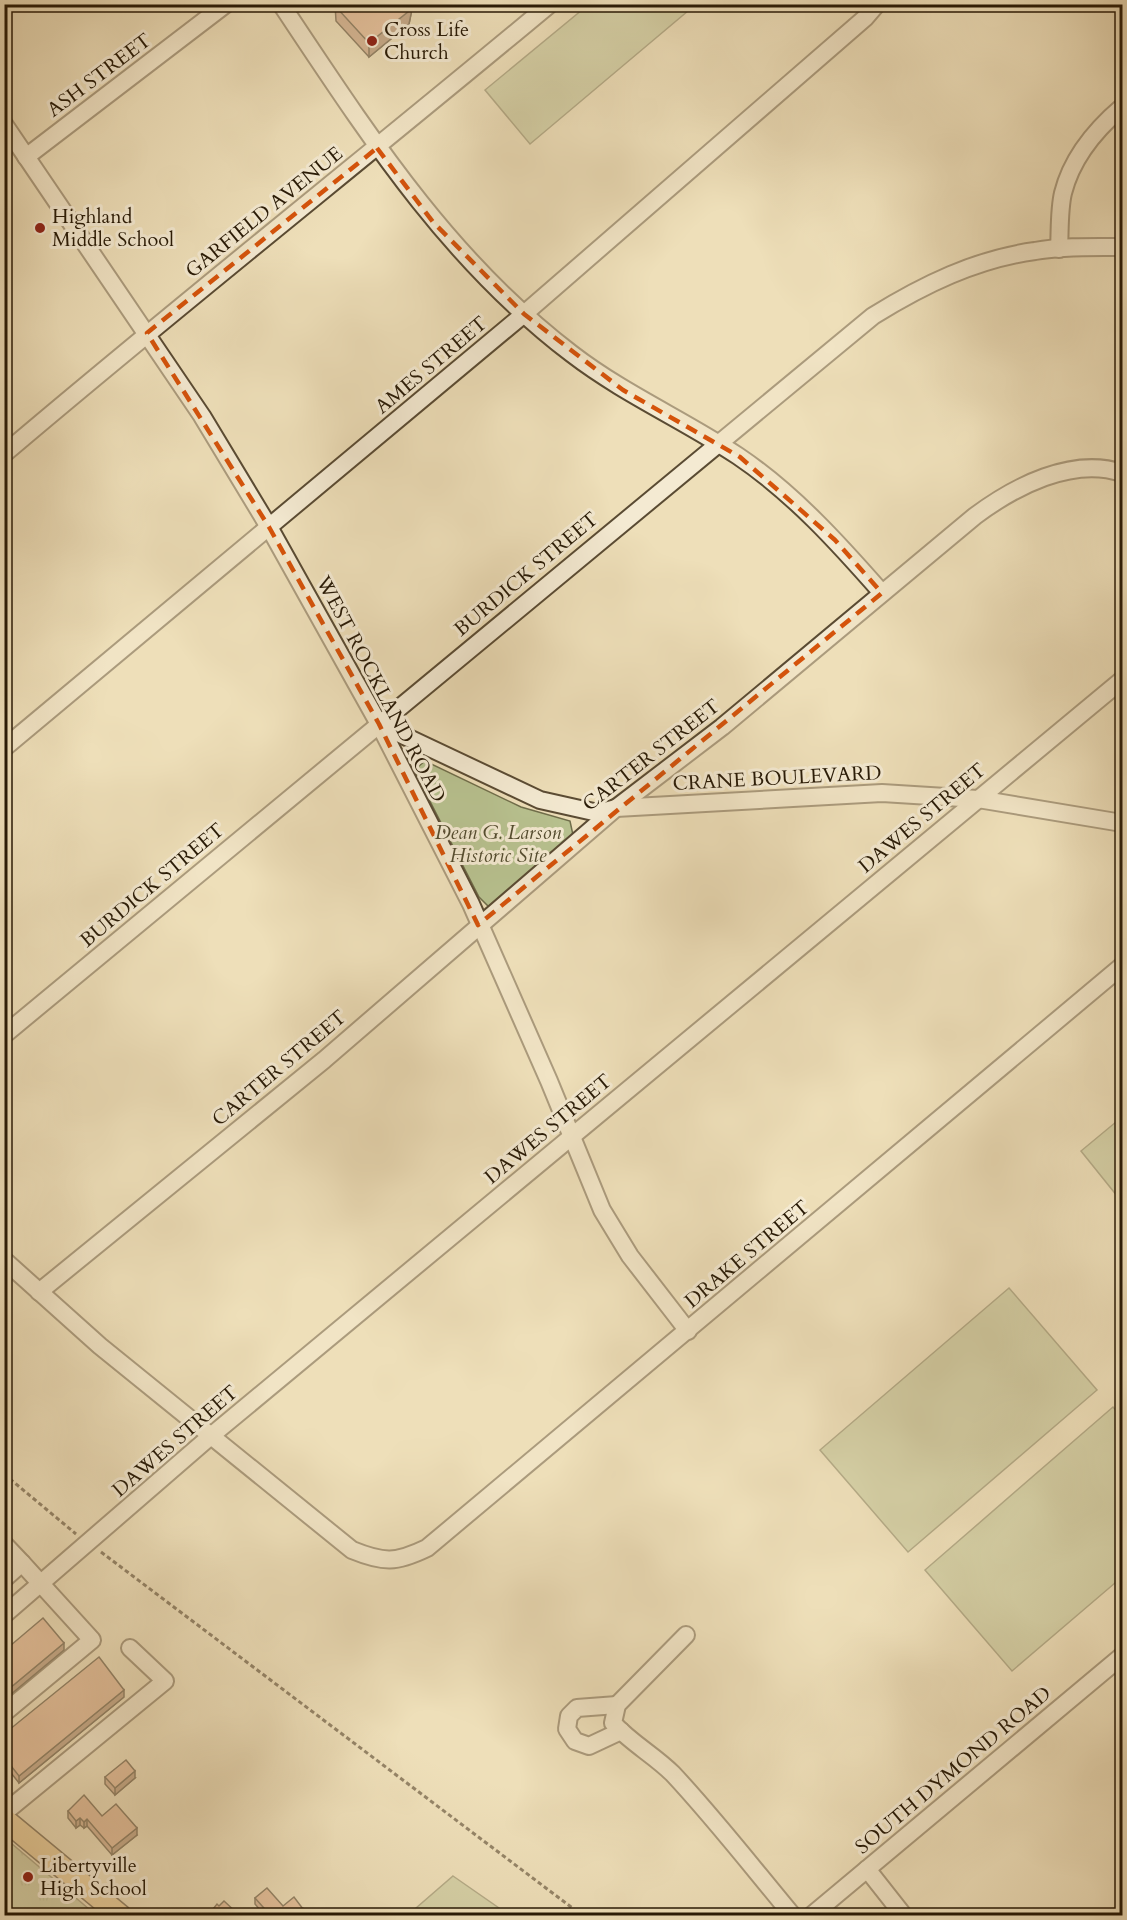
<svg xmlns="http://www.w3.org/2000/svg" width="1127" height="1920" font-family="Cardo,serif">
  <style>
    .grass { fill: url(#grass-tufts); stroke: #706e4b; stroke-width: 1.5 }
    .park { fill: #b8c290; stroke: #706e4b; stroke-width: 1.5 }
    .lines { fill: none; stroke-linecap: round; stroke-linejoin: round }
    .minor-casing { stroke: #5a4b33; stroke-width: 20 }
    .major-casing { stroke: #281a06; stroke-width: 24 }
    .path { stroke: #281a06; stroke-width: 3; stroke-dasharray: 4.5 3; stroke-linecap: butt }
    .minor { stroke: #f4ead2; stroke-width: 16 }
    .major { stroke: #e7c07c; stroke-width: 21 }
    .wall { fill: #bb8a6a; stroke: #281a06; stroke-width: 1.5 }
    .shaded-wall { fill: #997156; stroke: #281a06; stroke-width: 1.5 }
    .building { fill: #daa17b; stroke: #281a06; stroke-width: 1.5 }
    .marked { fill: none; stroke: #d5530b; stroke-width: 4.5; stroke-dasharray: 12 8; stroke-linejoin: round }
    .poi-dot { fill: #8f2418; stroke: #f4ead2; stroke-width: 2 }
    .labels { text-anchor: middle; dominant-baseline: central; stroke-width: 6; stroke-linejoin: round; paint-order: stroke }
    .poi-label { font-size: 20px; fill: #281a06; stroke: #f4ead2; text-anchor: start }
    .street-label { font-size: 20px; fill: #281a06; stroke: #f4ead2 }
    .park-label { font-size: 20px; font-style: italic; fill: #534c2f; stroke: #f4ead2 }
  </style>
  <defs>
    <pattern id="grass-tufts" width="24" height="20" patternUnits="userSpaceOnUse" patternTransform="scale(1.5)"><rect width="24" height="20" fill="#b8c290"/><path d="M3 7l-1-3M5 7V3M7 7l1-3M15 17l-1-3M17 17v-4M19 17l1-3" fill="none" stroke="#9ea67b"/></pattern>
  </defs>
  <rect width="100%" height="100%" fill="#eedfb9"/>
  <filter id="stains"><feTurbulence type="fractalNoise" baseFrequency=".00333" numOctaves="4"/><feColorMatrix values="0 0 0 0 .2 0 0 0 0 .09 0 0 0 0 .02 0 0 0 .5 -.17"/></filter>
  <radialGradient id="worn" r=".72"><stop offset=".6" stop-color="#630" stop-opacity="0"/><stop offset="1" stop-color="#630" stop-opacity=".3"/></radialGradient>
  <polygon class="grass" points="4,1838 5,1838 96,1915 5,1915"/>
  <g class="park">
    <polygon points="588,5 695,5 530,144 485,90"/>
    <polygon points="425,761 521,807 570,821 573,835 489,907 479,897 414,770"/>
    <polygon points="1122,1117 1122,1202 1081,1151"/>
    <polygon points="1009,1288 1097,1390 908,1552 820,1450"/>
    <polygon points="1113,1407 1122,1418 1122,1577 1012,1671 925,1570"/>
    <polygon points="453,1876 509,1915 408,1915"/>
  </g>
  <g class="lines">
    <g class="minor-casing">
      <g id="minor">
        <path d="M 281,4 C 367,133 447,259 572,354 C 624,394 684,420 738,456 C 793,493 839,544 882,593"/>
        <polyline points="4,124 202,416 269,527 379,724 471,904 549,1081 602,1210 630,1256 688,1331"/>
        <polyline points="26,157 226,4"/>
        <path d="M 1059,249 C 1060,231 1059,210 1063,193 C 1072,157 1095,130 1122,107"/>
        <path d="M 4,454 C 184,301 369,155 550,4"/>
        <polyline points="379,724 540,800 598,813 616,808 882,793 978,799 1122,823"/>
        <polyline points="4,748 524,314 865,18 877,4"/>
        <path d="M 4,1035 L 873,316 C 923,285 976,259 1035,251 C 1063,246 1094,247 1122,247"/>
        <path d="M 4,1260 L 100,1346 L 352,1550 C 384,1563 396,1563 427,1548 L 1122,966"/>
        <path d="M 39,1292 L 324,1060 L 616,808 L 722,727 L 975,516 C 1014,487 1072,456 1122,473"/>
        <polyline points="4,1544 22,1563 4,1579"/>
        <polyline points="4,1615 212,1435 1122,680"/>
        <path d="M 686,1635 L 617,1705 L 613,1723 C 631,1743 654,1755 673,1774 C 715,1819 753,1868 793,1916"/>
        <polyline points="617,1705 577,1708 569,1716 567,1729 575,1741 589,1746 621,1731"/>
        <polyline points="4,1713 92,1640 22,1563"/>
        <polyline points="4,1813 165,1681 130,1648"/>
        <polyline points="867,1869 904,1916"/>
        <polyline points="811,1916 1122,1656"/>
      </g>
    </g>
    <g class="major-casing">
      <polyline id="major" points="4,1819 121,1916"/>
    </g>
    <g class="path">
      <polyline points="4,1474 76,1534"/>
      <polyline points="101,1552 583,1916"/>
    </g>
    <use href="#minor" class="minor"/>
    <use href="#major" class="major"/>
  </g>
  <g class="wall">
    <polygon points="335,4 417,4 412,9 409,24 369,57 336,21"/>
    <polygon points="124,1697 19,1783 4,1764 4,1734"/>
    <polygon points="105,1777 135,1778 115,1795 105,1784"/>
    <polygon points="68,1811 102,1816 137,1835 112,1855 87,1826 84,1828 80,1825 76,1828 68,1818"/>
    <polygon points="255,1898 283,1906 303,1916 265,1916 255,1904"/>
  </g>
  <g class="shaded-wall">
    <polygon points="410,4 417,4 412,9 409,24 369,57 369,43"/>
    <polygon points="64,1643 64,1650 4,1700 4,1693"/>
    <polygon points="124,1690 124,1697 19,1783 19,1776"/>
    <polygon points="135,1771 135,1778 115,1795 115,1788"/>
    <polygon points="80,1818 80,1825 76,1828 76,1821"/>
    <polygon points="87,1819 87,1826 84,1828 84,1822"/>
    <polygon points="137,1828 137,1835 112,1855 112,1848"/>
    <polygon points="303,1909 303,1916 295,1916"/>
  </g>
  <g class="building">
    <polygon points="336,4 410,4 409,11 369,43 336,7"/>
    <polygon points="43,1618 64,1643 4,1693 4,1651"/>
    <polygon points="99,1657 124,1690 19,1776 4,1757 4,1734"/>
    <polygon points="126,1760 135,1771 115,1788 105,1777"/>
    <polygon points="84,1795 102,1816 116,1804 137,1828 112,1848 87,1819 84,1822 80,1818 76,1821 68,1811"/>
    <polygon points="267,1888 283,1906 294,1897 303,1909 295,1916 271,1916 255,1898"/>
    <polygon points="224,1901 237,1913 235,1916 211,1916 209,1914 217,1904 219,1906"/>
  </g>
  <path d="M0 0H1127V1920H0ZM 377,148 L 433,222 L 524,314 L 623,390 L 740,457 L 835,540 L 882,593 L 478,925 L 379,724 L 269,527 L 147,333 Z" fill="#eedfb9" fill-opacity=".55" fill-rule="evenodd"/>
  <path class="marked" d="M 377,148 L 433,222 L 524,314 L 623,390 L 740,457 L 835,540 L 882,593 L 478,925 L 379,724 L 269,527 L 147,333 Z"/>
  <g class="poi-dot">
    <circle cx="372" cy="41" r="6"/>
    <circle cx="40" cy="228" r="6"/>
    <circle cx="28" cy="1877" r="6"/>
  </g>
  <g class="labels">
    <g class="poi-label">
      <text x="384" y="29">Cross Life<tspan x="384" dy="23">Church</tspan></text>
      <text x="52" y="216">Highland<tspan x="52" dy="23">Middle School</tspan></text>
      <text x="40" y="1865">Libertyville<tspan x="40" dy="23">High School</tspan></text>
    </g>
    <g class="street-label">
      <text transform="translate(99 75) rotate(-37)">ASH STREET</text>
      <text transform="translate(264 212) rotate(-39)">GARFIELD AVENUE</text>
      <text transform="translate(431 365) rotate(-40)">AMES STREET</text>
      <text transform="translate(526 574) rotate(-40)">BURDICK STREET</text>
      <text transform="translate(381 689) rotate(62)">WEST ROCKLAND ROAD</text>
      <text transform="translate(651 755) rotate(-38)">CARTER STREET</text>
      <text transform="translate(777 778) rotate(-3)">CRANE BOULEVARD</text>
      <text transform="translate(922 818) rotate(-40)">DAWES STREET</text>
      <text transform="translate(152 885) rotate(-40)">BURDICK STREET</text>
      <text transform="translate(279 1068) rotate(-40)">CARTER STREET</text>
      <text transform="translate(548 1129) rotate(-40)">DAWES STREET</text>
      <text transform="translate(747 1254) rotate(-40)">DRAKE STREET</text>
      <text transform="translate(175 1441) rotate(-41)">DAWES STREET</text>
      <text transform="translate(953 1770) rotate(-40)">SOUTH DYMOND ROAD</text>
    </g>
    <g class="park-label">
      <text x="498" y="832">Dean G. Larson<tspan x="498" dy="23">Historic Site</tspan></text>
    </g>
  </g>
  <rect width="1127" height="1920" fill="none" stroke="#eedfb9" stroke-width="24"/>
  <rect x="6" y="6" width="1115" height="1908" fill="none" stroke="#281a06" stroke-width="3"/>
  <rect x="12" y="12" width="1103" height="1896" fill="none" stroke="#281a06" stroke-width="1.5"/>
  <rect width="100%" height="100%" filter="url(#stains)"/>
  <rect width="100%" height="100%" fill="url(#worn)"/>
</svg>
